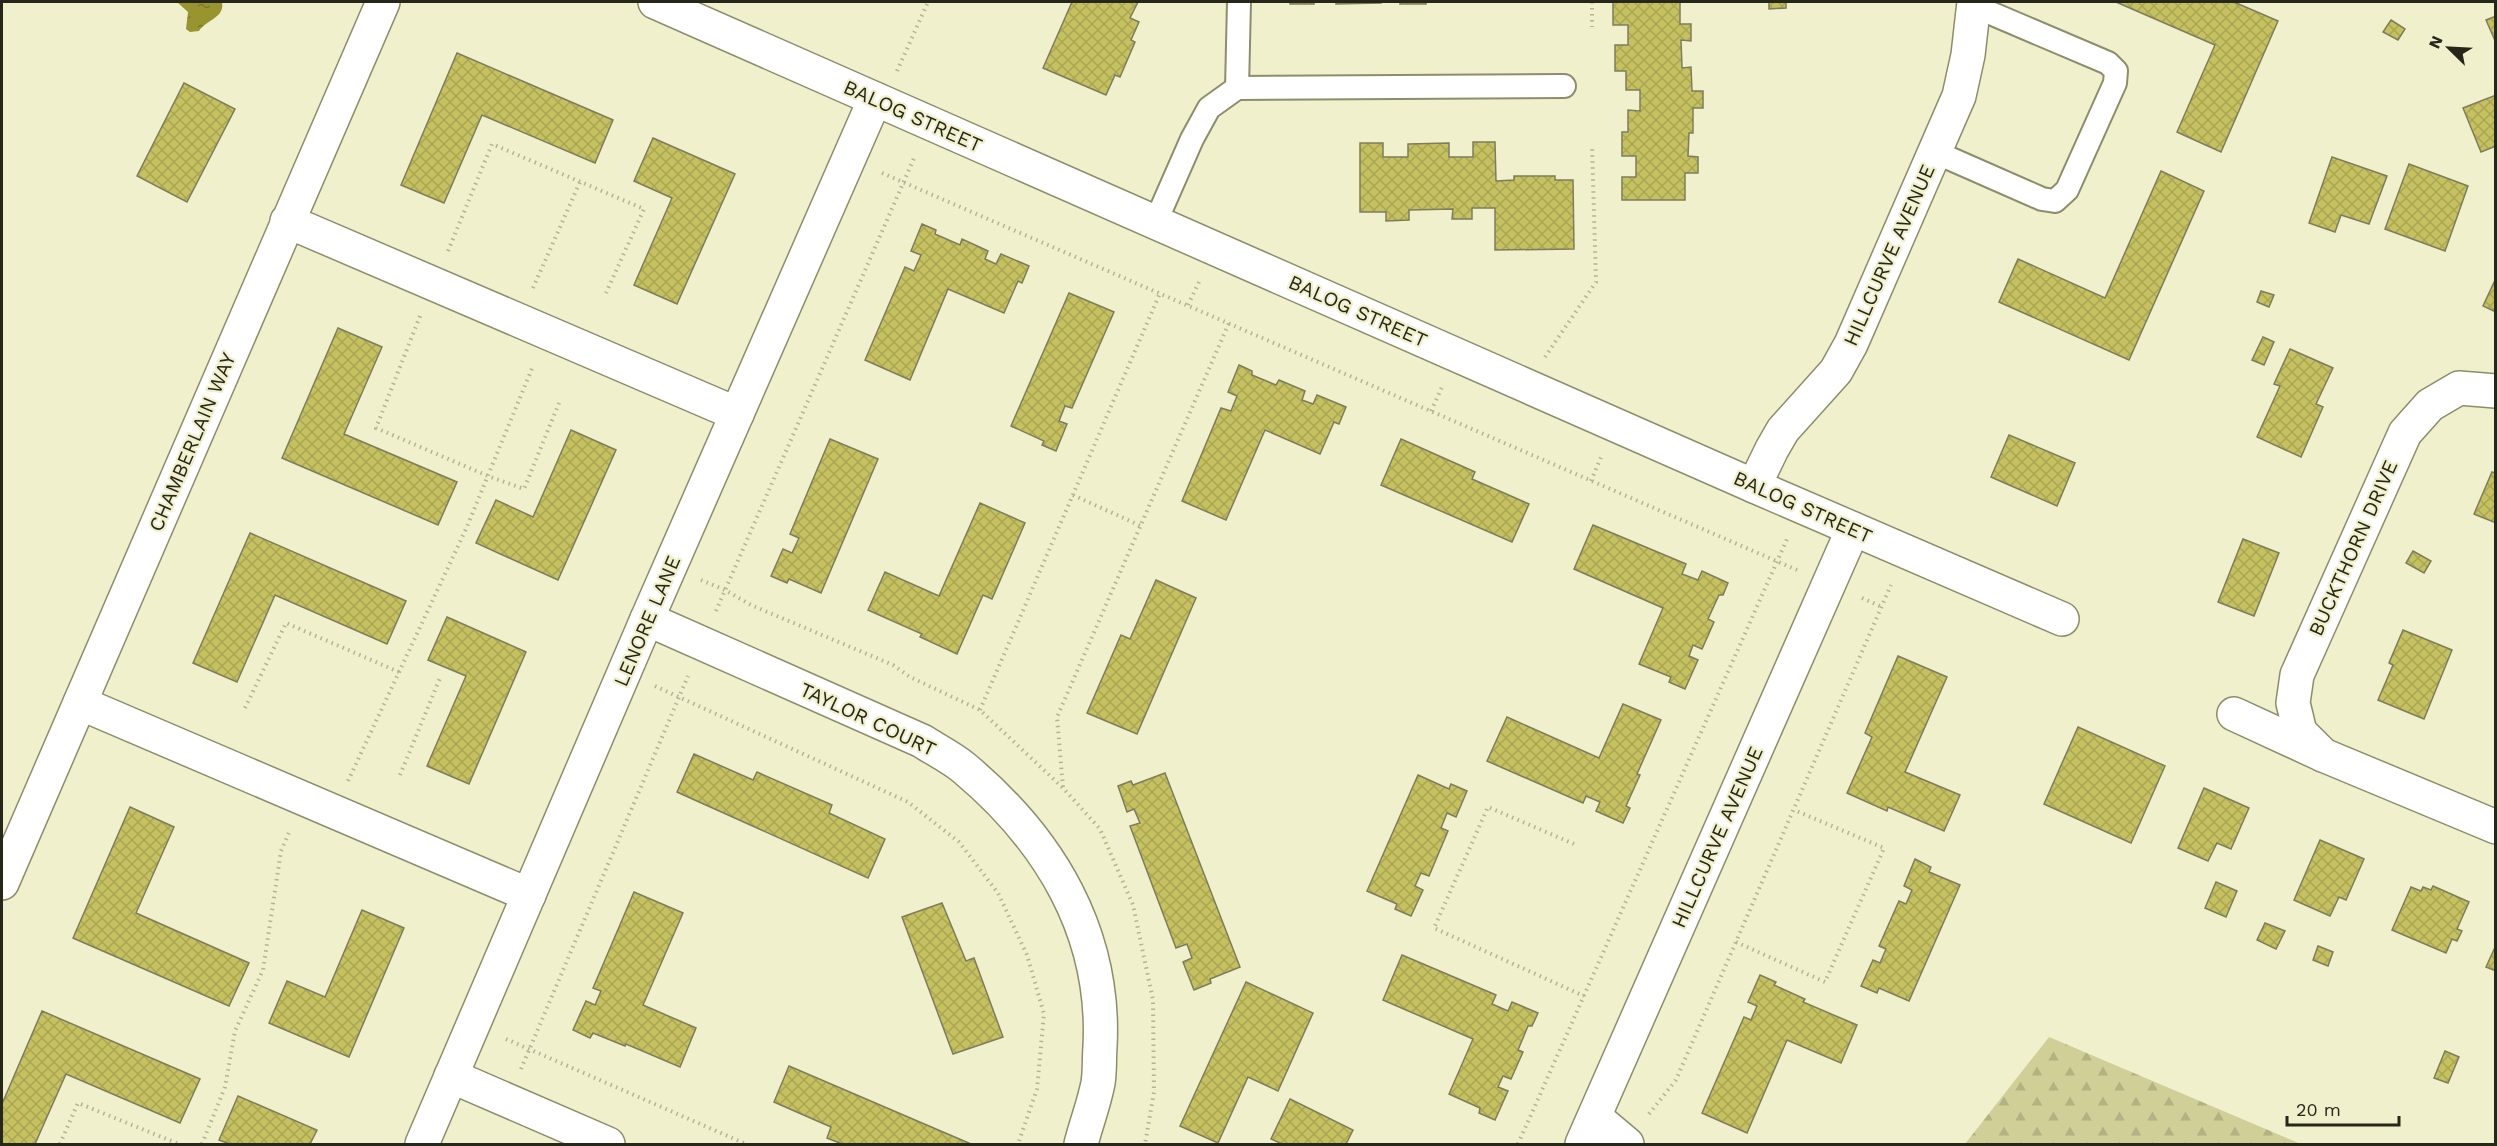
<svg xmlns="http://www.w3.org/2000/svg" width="2497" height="1146" font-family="'Work Sans',sans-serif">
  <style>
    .forest { fill: url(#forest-firs) }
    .water { fill: url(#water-ripples) }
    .building { fill: url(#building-cross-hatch); stroke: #7d7d5d; stroke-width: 1.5 }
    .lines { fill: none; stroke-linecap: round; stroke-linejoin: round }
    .service-casing { stroke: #8d8d6c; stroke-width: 26 }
    .minor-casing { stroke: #8d8d6c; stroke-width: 36 }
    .path { stroke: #b4b396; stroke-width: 4; stroke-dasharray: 1.5 4.5; stroke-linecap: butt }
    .service { stroke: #fff; stroke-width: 22 }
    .minor { stroke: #fff; stroke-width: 33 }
    .labels { text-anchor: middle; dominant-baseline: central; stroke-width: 4.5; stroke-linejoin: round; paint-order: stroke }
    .street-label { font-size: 20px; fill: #272719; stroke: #f1f0cd }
  </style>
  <defs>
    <pattern id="forest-firs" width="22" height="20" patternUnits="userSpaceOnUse" patternTransform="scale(1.5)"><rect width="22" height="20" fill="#d0cf97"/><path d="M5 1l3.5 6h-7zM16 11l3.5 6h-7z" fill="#b3b282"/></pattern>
    <pattern id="water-ripples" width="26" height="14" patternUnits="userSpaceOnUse" patternTransform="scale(1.5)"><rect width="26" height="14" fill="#989430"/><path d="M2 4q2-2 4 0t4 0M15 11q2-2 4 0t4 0" fill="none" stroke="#7c7928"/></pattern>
    <pattern id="building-cross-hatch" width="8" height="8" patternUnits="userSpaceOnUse" patternTransform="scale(1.5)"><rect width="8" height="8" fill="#c5c160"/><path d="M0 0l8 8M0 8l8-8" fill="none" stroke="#a9a653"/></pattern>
  </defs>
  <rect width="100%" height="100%" fill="#f1f0cd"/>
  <polygon class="forest" points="2049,1037 2301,1144 1965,1144"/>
  <path class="water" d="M 177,2 L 222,2 C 225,18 207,19 199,31 L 190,32 L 186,29 L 188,12 Z"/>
  <g class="building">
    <polygon points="1072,2 1138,2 1130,18 1139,22 1131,40 1135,42 1120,77 1115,75 1106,95 1043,68"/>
    <rect x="1290" y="2" width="24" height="2"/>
    <polygon points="1336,2 1381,2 1381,3 1336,4"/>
    <rect x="1400" y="2" width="26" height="2"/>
    <polygon points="1613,2 1680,2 1680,24 1691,24 1691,41 1681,40 1682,68 1691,67 1692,91 1703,91 1703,108 1693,108 1693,133 1689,133 1688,156 1698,157 1698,173 1685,173 1685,200 1622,200 1622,177 1636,177 1636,156 1622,156 1622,132 1628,132 1628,110 1640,111 1640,90 1626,90 1626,71 1615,71 1615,45 1628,45 1628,25 1613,25"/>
    <polygon points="1769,2 1786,2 1786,8 1769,9"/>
    <polygon points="2116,2 2234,2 2278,21 2221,152 2177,132 2215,45"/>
    <polygon points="2496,16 2496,43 2486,20"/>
    <polygon points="2391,20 2405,29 2398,40 2383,32"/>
    <polygon points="457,53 613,120 595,163 482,115 444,203 401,185"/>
    <polygon points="184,83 235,109 187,202 137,176"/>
    <polygon points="2496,95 2496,146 2481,152 2463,108"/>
    <polygon points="653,138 735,174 677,304 634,285 672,198 634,181"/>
    <polygon points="1473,142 1495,142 1496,181 1514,180 1514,176 1555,176 1555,180 1573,180 1574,249 1495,250 1495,208 1472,208 1472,219 1452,219 1453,209 1409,210 1409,220 1386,221 1386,212 1360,212 1360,143 1383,143 1383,157 1408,157 1408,144 1449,143 1449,157 1473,157"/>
    <polygon points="2332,157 2387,176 2369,224 2341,215 2335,232 2309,223"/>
    <polygon points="2409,164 2468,186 2445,251 2385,229"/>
    <polygon points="2161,171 2204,191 2129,360 1999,302 2018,259 2105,298"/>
    <polygon points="922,224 936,230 935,234 960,245 962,239 988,251 985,259 996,264 1001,254 1029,266 1022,283 1018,281 1004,313 948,289 910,380 865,360 905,267 914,271 921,255 911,251"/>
    <polygon points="2496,278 2496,312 2483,306"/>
    <polygon points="2261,291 2274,295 2269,307 2257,302"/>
    <polygon points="1069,293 1114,312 1072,408 1065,406 1059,421 1067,424 1056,451 1042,445 1044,441 1011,426"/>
    <polygon points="338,328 382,347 344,434 457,482 438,525 282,458"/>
    <polygon points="2263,337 2274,342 2264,365 2252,360"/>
    <polygon points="2290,349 2333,368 2316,404 2323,407 2301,457 2257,437 2280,386 2274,384"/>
    <polygon points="1239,365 1252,371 1252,375 1276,385 1279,380 1305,391 1302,400 1313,404 1317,395 1346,407 1339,424 1334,422 1320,454 1265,430 1226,520 1182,501 1221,408 1231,411 1237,396 1228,392"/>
    <polygon points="571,430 616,450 558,580 476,543 496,500 533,517"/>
    <polygon points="2009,435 2075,463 2057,506 1991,477"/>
    <polygon points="830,439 878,459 821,593 789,579 787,583 771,576 783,549 792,553 799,538 790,534"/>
    <polygon points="1401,439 1475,472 1472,479 1529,504 1512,542 1381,485"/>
    <polygon points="2492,472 2496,473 2496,523 2474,514"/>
    <polygon points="980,503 1025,523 992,599 983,595 957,654 920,637 922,634 868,610 885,572 939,596"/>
    <polygon points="1593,525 1686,564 1682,574 1698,580 1702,571 1728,583 1723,595 1719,595 1708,619 1714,622 1702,649 1693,645 1689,656 1698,660 1685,689 1669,682 1671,677 1639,664 1663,608 1574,569"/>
    <polygon points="250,533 406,601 387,644 275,595 237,682 193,663"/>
    <polygon points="2243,539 2279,553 2254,616 2218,602"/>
    <polygon points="2413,551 2431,561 2424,573 2406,563"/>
    <polygon points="1156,580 1196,598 1137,734 1087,713 1121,635 1130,639"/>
    <polygon points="447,617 526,652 469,784 427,766 466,676 428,660"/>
    <polygon points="2403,630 2452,650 2424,719 2378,700 2393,665 2389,663"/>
    <polygon points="1898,656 1947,677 1905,772 1960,795 1944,831 1888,807 1887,811 1847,793 1872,737 1865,733"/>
    <polygon points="1623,704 1661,720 1637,774 1640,775 1626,806 1630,808 1623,823 1596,811 1600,802 1586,796 1583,803 1487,761 1507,717 1599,758"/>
    <polygon points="2078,727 2165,766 2131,843 2044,804"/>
    <polygon points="694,754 753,780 757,772 832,805 829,813 885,839 868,878 677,792"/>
    <polygon points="1165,773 1240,967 1210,979 1211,983 1194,990 1183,962 1192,958 1187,944 1176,948 1130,826 1140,823 1134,809 1127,812 1118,786 1131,781 1133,785"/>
    <polygon points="1418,775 1449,789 1451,784 1467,791 1456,817 1447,813 1441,828 1448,831 1429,876 1421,873 1415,886 1423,890 1411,916 1395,909 1397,904 1367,891"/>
    <polygon points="2204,788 2249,808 2231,849 2217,843 2208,861 2178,848"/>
    <polygon points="130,807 174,827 136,913 249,963 229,1006 73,938"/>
    <polygon points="2320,840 2364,859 2346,900 2339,897 2330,916 2294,900"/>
    <polygon points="1915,859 1931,867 1929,872 1960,885 1909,1001 1879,988 1877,993 1861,986 1873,960 1880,963 1886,949 1879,946 1899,901 1906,904 1912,890 1904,886"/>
    <polygon points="2216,882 2237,891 2226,917 2205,908"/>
    <polygon points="2433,886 2469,902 2457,929 2462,931 2457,941 2452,939 2446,953 2392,930 2411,887 2421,891 2423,887 2431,890"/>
    <polygon points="634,892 683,913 643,1005 696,1028 680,1067 626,1044 625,1046 593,1033 590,1038 573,1030 586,1001 595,1005 601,991 593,988"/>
    <polygon points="942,903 966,961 974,958 1003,1037 953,1054 902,917"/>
    <polygon points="362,910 404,928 349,1057 269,1023 287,981 325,997"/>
    <polygon points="2265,923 2285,931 2276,949 2257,940"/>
    <polygon points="2496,945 2496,971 2486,967"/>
    <polygon points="2318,946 2333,952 2328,966 2313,960"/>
    <polygon points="1402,955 1496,995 1492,1004 1508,1011 1512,1002 1538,1013 1532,1026 1528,1026 1518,1050 1523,1052 1511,1079 1503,1076 1498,1087 1508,1091 1495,1120 1479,1113 1480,1108 1449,1094 1473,1039 1383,1000"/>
    <polygon points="1760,975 1776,982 1774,985 1805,999 1803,1002 1857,1025 1841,1063 1787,1040 1747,1133 1702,1113 1744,1017 1751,1020 1757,1006 1748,1002"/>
    <polygon points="1246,982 1313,1013 1278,1091 1248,1077 1218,1143 1180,1126"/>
    <polygon points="42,1011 200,1079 180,1123 66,1074 35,1144 2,1144 2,1104"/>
    <polygon points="2445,1051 2459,1057 2448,1083 2434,1078"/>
    <polygon points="789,1066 971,1144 842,1144 827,1138 831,1127 774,1102"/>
    <polygon points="238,1096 317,1130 310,1144 230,1144 219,1140"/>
    <polygon points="1290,1099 1353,1130 1346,1144 1282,1144 1271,1139"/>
  </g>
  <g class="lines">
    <g class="service-casing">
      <g id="service">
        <polyline points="1237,88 1564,86"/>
        <polyline points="1935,152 2042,199 2055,201 2067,190 2115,83 2116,71 2108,63 1974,6"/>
        <polyline points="1156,221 1192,139 1209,108 1237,88 1239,2"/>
      </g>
    </g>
    <g class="minor-casing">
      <g id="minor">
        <polyline points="655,2 1754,486 2062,619"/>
        <polyline points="287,221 737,414"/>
        <polyline points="1754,486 1772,449 1783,430 1836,371 1851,344 1959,96 1968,55 1974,2"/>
        <path d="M 647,619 L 922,741 C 936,750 952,758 964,768 C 1050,840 1106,933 1100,1047 C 1099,1059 1100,1071 1098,1083 C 1094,1104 1086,1124 1081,1144"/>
        <polyline points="80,703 529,895"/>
        <polyline points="2234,714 2323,755 2496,827"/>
        <polyline points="2323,755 2300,732 2293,703 2297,675 2405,433 2430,405 2459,388 2496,391"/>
        <polyline points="2,883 383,2"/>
        <polyline points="451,1076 608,1144"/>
        <polyline points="1595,1117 1627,1144"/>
        <polyline points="422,1144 647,619 875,99"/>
        <polyline points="1582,1144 1853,529"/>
      </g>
    </g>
    <g class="path">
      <polyline points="1592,2 1592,27"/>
      <polyline points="897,71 928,2"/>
      <polyline points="882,173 1797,570"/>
      <polyline points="448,251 492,144 644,209 606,293"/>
      <polyline points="533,288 580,182"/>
      <polyline points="1188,305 1199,282"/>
      <polyline points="420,316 376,428 488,476 524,489 559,403"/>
      <polyline points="1545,357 1596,282 1592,145"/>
      <polyline points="1431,411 1442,387"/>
      <polyline points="1591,481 1601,457"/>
      <polyline points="1073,495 1141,526"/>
      <polyline points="701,580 725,590 751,605 893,665 910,677 980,710 1063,788 1100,829 1133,905 1153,1000 1154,1092 1145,1144"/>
      <polyline points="1862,598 1882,607"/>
      <polyline points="716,611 915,156"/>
      <polyline points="655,686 908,802 959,842 998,893 1027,955 1044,1014 1037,1089 1018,1144"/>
      <polyline points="245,708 286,623 399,672"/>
      <polyline points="980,710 1160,293"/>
      <polyline points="400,775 440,678"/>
      <polyline points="348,781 466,529 533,366"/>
      <polyline points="1063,787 1057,717 1229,323"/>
      <polyline points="1574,844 1488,807 1434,928 1584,996"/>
      <polyline points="1736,942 1825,982 1884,848 1794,810"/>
      <polyline points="506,1039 746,1144"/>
      <polyline points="521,1069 688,676"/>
      <polyline points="1649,1114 1676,1080 1891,585"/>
      <polyline points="60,1144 78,1103 179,1144"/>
      <polyline points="202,1144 225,1087 235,1031 263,970 281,851 290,830"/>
      <polyline points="1518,1144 1787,539"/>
    </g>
    <use href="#service" class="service"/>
    <use href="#minor" class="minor"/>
  </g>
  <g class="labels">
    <g class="street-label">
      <text transform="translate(913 116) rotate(24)">BALOG STREET</text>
      <text transform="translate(1889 255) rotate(-66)">HILLCURVE AVENUE</text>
      <text transform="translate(1358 311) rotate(24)">BALOG STREET</text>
      <text transform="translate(192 442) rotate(-67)">CHAMBERLAIN WAY</text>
      <text transform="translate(1803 507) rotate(24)">BALOG STREET</text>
      <text transform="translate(2353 548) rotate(-66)">BUCKTHORN DRIVE</text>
      <text transform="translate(647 621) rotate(-67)">LENORE LANE</text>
      <text transform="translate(868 719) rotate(25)">TAYLOR COURT</text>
      <text transform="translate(1717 837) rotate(-66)">HILLCURVE AVENUE</text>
    </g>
  </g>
  <rect width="2497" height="1146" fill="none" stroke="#272719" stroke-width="6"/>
  <g transform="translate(2449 48) rotate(294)" stroke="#f1f0cd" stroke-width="4.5" paint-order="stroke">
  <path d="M0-4.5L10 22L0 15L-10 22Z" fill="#272719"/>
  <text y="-9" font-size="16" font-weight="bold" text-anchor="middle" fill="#272719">N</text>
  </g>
  <path d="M2287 1116v9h112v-9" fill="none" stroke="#272719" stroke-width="3"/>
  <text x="2296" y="1116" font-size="18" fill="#272719" stroke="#f1f0cd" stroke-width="4.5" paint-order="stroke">20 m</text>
</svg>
